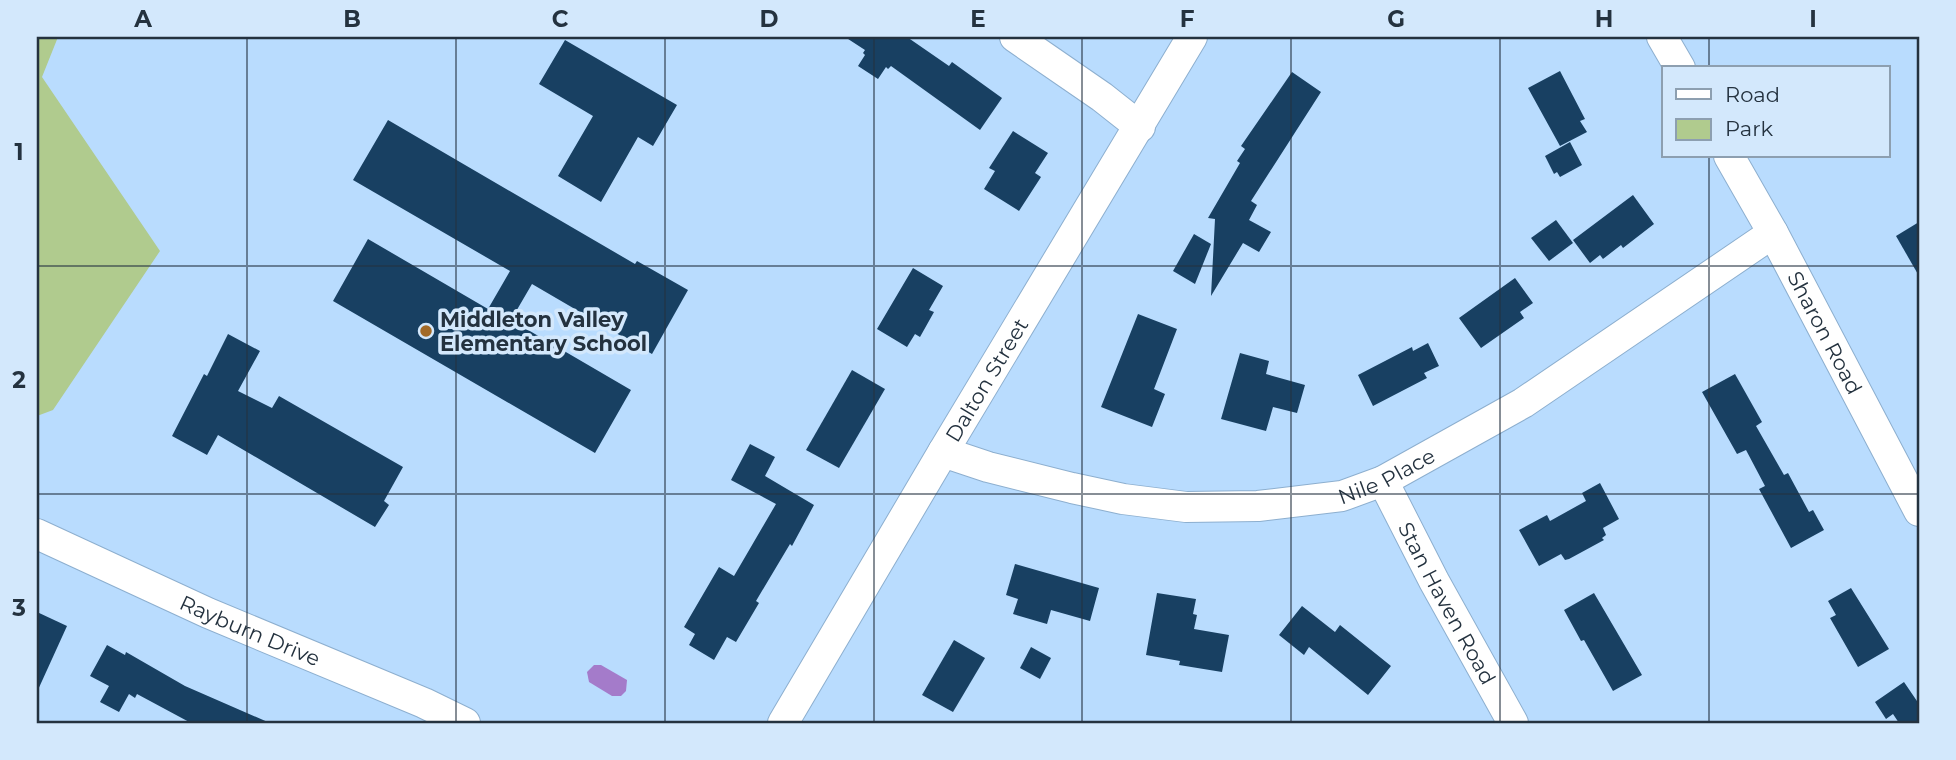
<svg xmlns="http://www.w3.org/2000/svg" width="1956" height="760" font-family="Montserrat,sans-serif">
  <style>
    .green { fill: #b0cb8e }
    .water { fill: #a47bca }
    .building { fill: #184062 }
    .lines { fill: none; stroke-linecap: round; stroke-linejoin: round }
    .street-casing { stroke: #8dafcf; stroke-width: 32 }
    .street { stroke: #fff; stroke-width: 30 }
    .grid { fill: none; stroke: #24323f; stroke-width: 2; stroke-opacity: 0.55 }
    .poi-dot { fill: #a26a27; stroke: #d3e8fc; stroke-width: 2.5 }
    .labels { text-anchor: middle; dominant-baseline: central; stroke-width: 7; stroke-linejoin: round; paint-order: stroke }
    .poi-label { font-size: 21px; font-weight: bold; fill: #24323f; stroke: #d3e8fc; text-anchor: start }
    .street-label { font-size: 21px; fill: #24323f; stroke: #d3e8fc }
    .neatline { fill: none; stroke: #24323f; stroke-width: 2.5 }
    .grid-label { font-size: 23px; text-anchor: middle; font-weight: bold; fill: #24323f }
  </style>
  <rect width="100%" height="100%" fill="#b9dcfe"/>
  <polygon class="green" points="37,37 58,37 42,77 160,251 53,410 37,416"/>
  <polygon class="water" points="594,665 601,665 627,680 626,691 621,696 612,696 589,682 587,672"/>
  <g class="building">
    <polygon points="845,37 907,37 949,66 952,62 1002,98 980,130 891,66 888,69 886,67 878,79 858,66 865,55 863,53 865,50"/>
    <polygon points="565,40 677,105 653,146 638,137 601,202 558,176 593,116 539,84"/>
    <polygon points="1560,71 1585,119 1580,121 1587,132 1560,146 1528,88"/>
    <polygon points="1292,72 1321,92 1251,201 1257,205 1249,220 1271,232 1259,252 1243,243 1211,296 1215,219 1208,218 1240,163 1237,161 1245,149 1241,146"/>
    <polygon points="388,120 635,264 637,261 688,290 652,354 532,284 511,320 631,390 595,453 333,301 368,239 488,309 510,271 353,180"/>
    <polygon points="1013,131 1048,153 1035,173 1041,177 1019,211 984,189 995,171 989,168"/>
    <polygon points="1570,142 1582,165 1560,177 1557,172 1554,174 1545,156"/>
    <polygon points="1633,195 1654,224 1623,248 1621,245 1603,259 1600,255 1590,263 1573,240"/>
    <polygon points="1556,220 1573,243 1549,261 1531,238"/>
    <polygon points="1919,222 1919,276 1896,236"/>
    <polygon points="1194,234 1211,244 1195,284 1173,271"/>
    <polygon points="913,268 943,286 929,310 934,312 920,337 915,334 907,347 877,329"/>
    <polygon points="1515,278 1533,303 1520,312 1524,318 1481,348 1459,318"/>
    <polygon points="1138,314 1177,329 1154,389 1165,394 1152,427 1101,407"/>
    <polygon points="228,334 260,351 238,391 272,408 279,396 403,467 384,501 389,505 375,527 218,435 207,455 172,436 204,374 207,376"/>
    <polygon points="1428,343 1439,366 1424,373 1427,378 1373,406 1358,375 1412,347 1413,351"/>
    <polygon points="1240,353 1269,361 1266,374 1305,385 1297,413 1273,407 1266,431 1221,419"/>
    <polygon points="852,370 885,389 839,468 806,450"/>
    <polygon points="1735,374 1762,422 1756,426 1784,475 1788,473 1809,512 1813,510 1824,530 1791,548 1759,489 1765,486 1746,450 1737,454 1702,392"/>
    <polygon points="750,444 775,457 765,476 814,505 792,546 790,544 756,601 759,603 736,642 727,637 714,660 689,645 695,634 684,627 719,567 734,576 776,504 731,480"/>
    <polygon points="1600,483 1619,519 1603,528 1606,535 1602,538 1604,540 1569,559 1565,560 1561,554 1539,566 1519,530 1547,515 1550,521 1586,501 1582,493"/>
    <polygon points="1015,564 1099,588 1090,621 1051,610 1047,624 1013,614 1018,599 1006,595"/>
    <polygon points="1851,588 1889,649 1858,667 1830,618 1836,615 1828,601"/>
    <polygon points="1157,593 1196,599 1193,614 1197,615 1194,629 1229,635 1222,672 1179,665 1180,661 1146,655"/>
    <polygon points="1594,593 1642,675 1613,691 1584,640 1581,641 1564,610"/>
    <polygon points="1302,606 1335,632 1340,625 1391,666 1368,695 1309,647 1304,655 1279,635"/>
    <polygon points="37,612 67,626 37,692"/>
    <polygon points="954,640 985,658 953,712 922,695"/>
    <polygon points="107,645 125,655 126,652 185,686 270,723 191,723 137,694 135,698 129,694 119,712 100,702 109,686 90,676"/>
    <polygon points="1031,647 1051,658 1040,679 1020,668"/>
    <polygon points="1904,682 1919,704 1919,723 1899,723 1893,714 1886,719 1875,702"/>
  </g>
  <g class="lines">
    <g class="street-casing">
      <g id="street">
        <polyline points="1015,37 1102,97 1140,127"/>
        <polyline points="1662,37 1680,68"/>
        <path id="s1" d="M 1729,156 L 1773,233 L 1919,511"/>
        <path id="s2" d="M 943,452 L 988,467 L 1072,488 L 1123,499 L 1186,507 L 1258,506 L 1342,496 L 1383,481 L 1523,403 L 1773,233"/>
        <path id="s3" d="M 1383,481 L 1434,581 L 1513,723"/>
        <path id="s4" d="M 37,534 L 208,613 L 424,703 L 465,723"/>
        <path id="s5" d="M 783,723 L 943,452 L 1192,37"/>
      </g>
    </g>
    <use href="#street" class="street"/>
  </g>
  <path class="grid" d="M 247,37 L 247,723M 456,37 L 456,723M 665,37 L 665,723M 874,37 L 874,723M 1082,37 L 1082,723M 1291,37 L 1291,723M 1500,37 L 1500,723M 1709,37 L 1709,68M 1709,156 L 1709,723M 37,266 L 1919,266M 37,494 L 1919,494"/>
  <circle class="poi-dot" cx="426" cy="331" r="7"/>
  <g class="labels">
    <g class="poi-label">
      <text x="440" y="319">Middleton Valley<tspan x="440" dy="24">Elementary School</tspan></text>
    </g>
    <g class="street-label">
      <text stroke="none"><textPath href="#s1" startOffset="201">Sharon Road</textPath></text>
      <text stroke="none"><textPath href="#s5" startOffset="399">Dalton Street</textPath></text>
      <text stroke="none"><textPath href="#s2" startOffset="455">Nile Place</textPath></text>
      <text stroke="none"><textPath href="#s3" startOffset="138">Stan Haven Road</textPath></text>
      <text stroke="none"><textPath href="#s4" startOffset="234">Rayburn Drive</textPath></text>
    </g>
  </g>
  <rect width="1956" height="760" fill="none" stroke="#d3e8fc" stroke-width="77"/>
  <rect x="1662" y="66" width="228" height="91" fill="#d3e8fc" stroke="#8d9fb0" stroke-width="2"/>
  <rect x="1676" y="89" width="35" height="10" fill="#ffffff" stroke="#8d9fb0" stroke-width="2"/>
  <text x="1725" y="102" font-size="21" fill="#24323f">Road</text>
  <rect x="1676" y="119" width="35" height="21" fill="#b0cb8e" stroke="#8d9fb0" stroke-width="2"/>
  <text x="1725" y="136" font-size="21" fill="#24323f">Park</text>
  <rect x="38" y="38" width="1880" height="684" class="neatline"/>
  <g class="grid-label">
    <text x="143" y="27">A</text>
    <text x="352" y="27">B</text>
    <text x="560" y="27">C</text>
    <text x="769" y="27">D</text>
    <text x="978" y="27">E</text>
    <text x="1187" y="27">F</text>
    <text x="1396" y="27">G</text>
    <text x="1604" y="27">H</text>
    <text x="1813" y="27">I</text>
    <text x="19" y="160">1</text>
    <text x="19" y="388">2</text>
    <text x="19" y="616">3</text>
  </g>
</svg>
